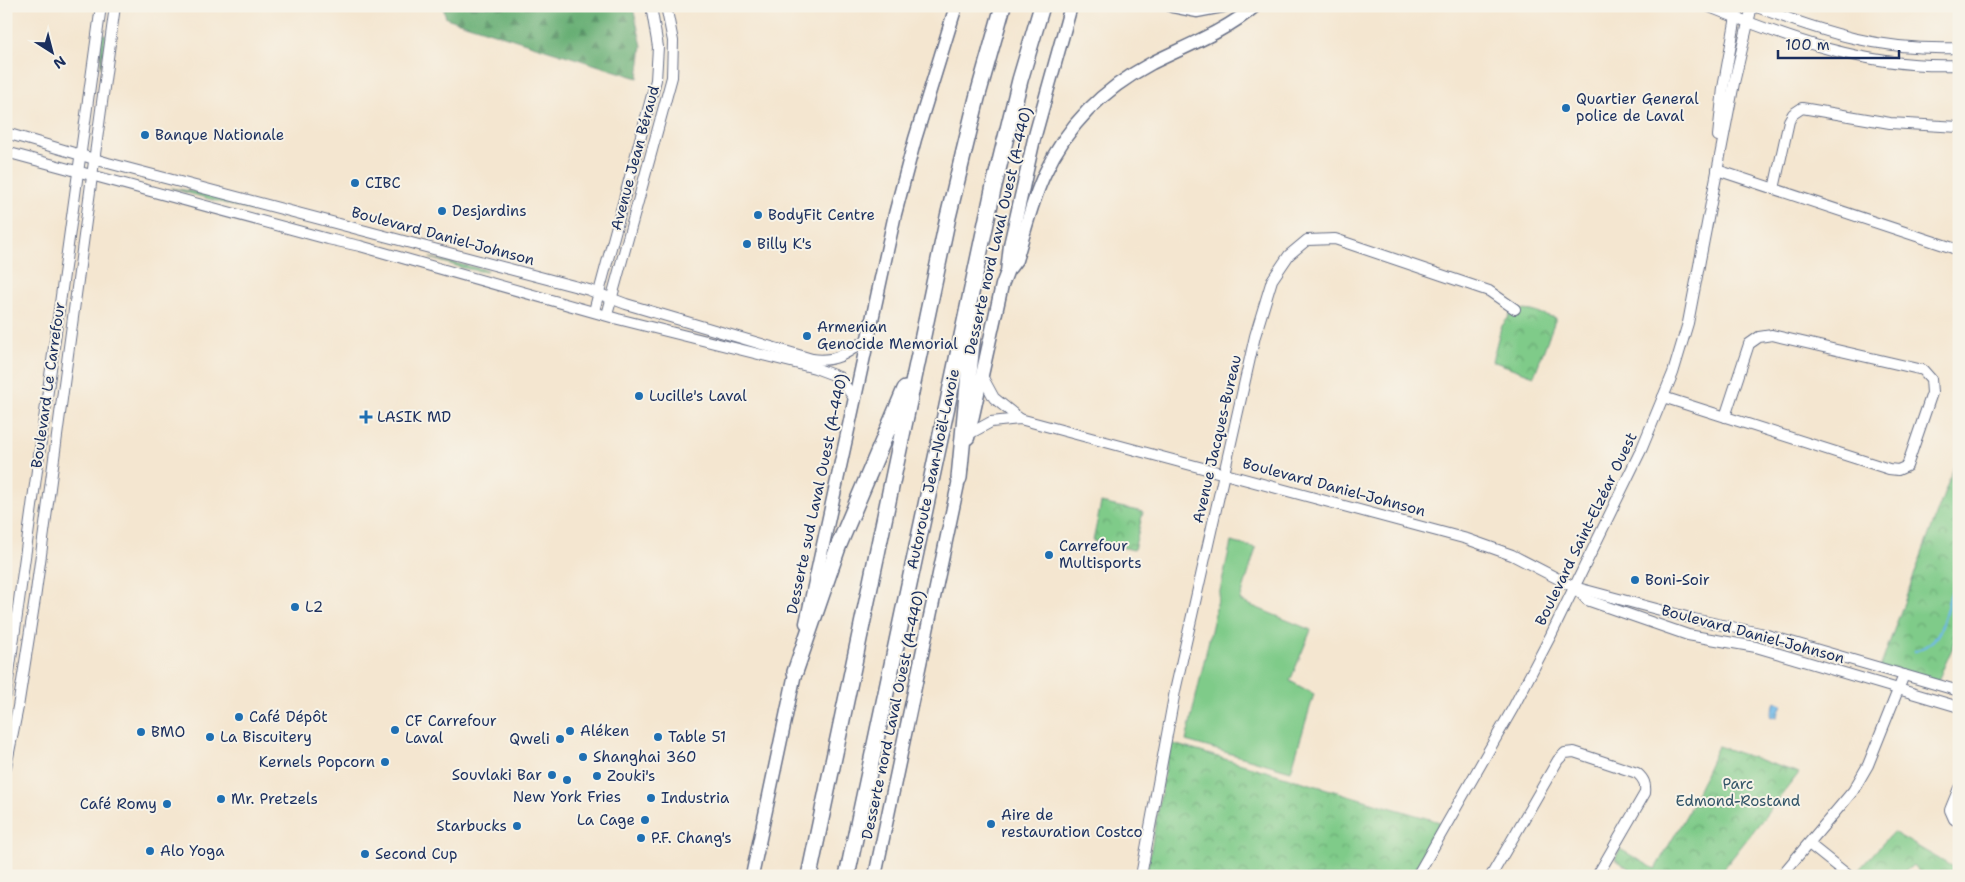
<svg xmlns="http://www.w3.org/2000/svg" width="1965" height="882" font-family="'Shantell Sans',sans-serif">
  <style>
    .grass { fill: #7fcb89; stroke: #4d7d74 }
    .forest { fill: url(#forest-firs); stroke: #416f6a }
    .park { fill: url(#park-crowns); stroke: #4d7d74 }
    .water { fill: url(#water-ripples); stroke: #4674a3 }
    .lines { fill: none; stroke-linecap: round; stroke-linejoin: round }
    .stream { stroke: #70b9e8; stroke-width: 2.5 }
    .minor-casing { stroke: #676f86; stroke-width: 12 }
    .major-casing { stroke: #676f86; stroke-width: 15 }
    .highway-casing { stroke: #676f86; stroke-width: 18 }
    .minor { stroke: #fff; stroke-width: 10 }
    .major { stroke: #fff; stroke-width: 12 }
    .highway { stroke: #fff; stroke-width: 15 }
    .poi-dot { fill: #1f6fb2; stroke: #f7f3e8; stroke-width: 2 }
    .labels { text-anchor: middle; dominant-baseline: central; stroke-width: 4; stroke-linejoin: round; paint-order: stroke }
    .poi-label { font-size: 15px; fill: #1b2f5e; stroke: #f7f3e8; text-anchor: start }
    .street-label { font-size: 15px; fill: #1b2f5e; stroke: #f7f3e8 }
    .park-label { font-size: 15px; fill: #345669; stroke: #f7f3e8 }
  </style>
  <defs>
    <pattern id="forest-firs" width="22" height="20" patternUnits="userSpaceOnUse" patternTransform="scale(1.25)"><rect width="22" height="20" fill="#67af75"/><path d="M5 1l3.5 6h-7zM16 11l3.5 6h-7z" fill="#548f63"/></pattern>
    <pattern id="park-crowns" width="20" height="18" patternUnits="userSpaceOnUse" patternTransform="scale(1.25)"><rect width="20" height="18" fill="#7fcb89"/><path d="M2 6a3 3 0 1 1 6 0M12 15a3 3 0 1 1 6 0" fill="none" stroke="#67a573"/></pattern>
    <pattern id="water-ripples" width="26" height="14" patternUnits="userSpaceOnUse" patternTransform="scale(1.25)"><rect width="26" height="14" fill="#70b9e8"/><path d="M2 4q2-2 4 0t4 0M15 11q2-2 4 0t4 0" fill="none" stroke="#5b97bf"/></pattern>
  </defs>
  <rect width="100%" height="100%" fill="#f7f3e8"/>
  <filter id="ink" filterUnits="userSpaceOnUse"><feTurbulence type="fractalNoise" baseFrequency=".02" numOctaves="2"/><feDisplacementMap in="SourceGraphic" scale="10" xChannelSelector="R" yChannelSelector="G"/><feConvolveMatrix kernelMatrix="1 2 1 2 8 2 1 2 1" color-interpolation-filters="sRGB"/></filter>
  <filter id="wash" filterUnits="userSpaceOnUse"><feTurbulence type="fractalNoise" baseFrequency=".0096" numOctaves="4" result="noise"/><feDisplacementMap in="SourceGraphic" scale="20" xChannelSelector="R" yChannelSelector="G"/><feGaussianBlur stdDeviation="1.12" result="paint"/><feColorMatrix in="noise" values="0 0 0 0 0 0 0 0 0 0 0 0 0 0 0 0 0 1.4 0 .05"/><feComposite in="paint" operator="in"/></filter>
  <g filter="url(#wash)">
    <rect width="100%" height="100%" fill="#f4e6d0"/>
    <g class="grass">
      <polygon points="104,34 106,35 101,68 101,35"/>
      <polygon points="171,188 202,193 284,215 244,209"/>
      <polygon points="430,258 487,270 486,272 463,268"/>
      <polygon points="1231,542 1256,548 1240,601 1311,630 1290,681 1314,694 1291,771 1186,741"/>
    </g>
    <polygon class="forest" points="443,6 633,8 642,46 638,78 446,18"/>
    <g class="park">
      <polygon points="1515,309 1532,311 1556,318 1534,376 1492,361 1501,327"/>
      <polygon points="1959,453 1959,633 1936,685 1880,668"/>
      <polygon points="1101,503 1143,512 1134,550 1093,541"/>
      <polygon points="1170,743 1440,822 1412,876 1146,876"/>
      <polygon points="1718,746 1799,773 1718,876 1640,876 1615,859 1620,849 1655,869 1687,814"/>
      <polygon points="1893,832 1956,869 1959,865 1959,876 1922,876 1913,865 1900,876 1853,876"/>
    </g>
    <polygon class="water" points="1775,702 1782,704 1777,718 1770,716"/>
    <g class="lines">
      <path class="stream" d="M 1915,651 C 1952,640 1941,603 1959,576"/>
    </g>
  </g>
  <g filter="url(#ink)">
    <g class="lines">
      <g class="minor-casing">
        <g id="minor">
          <path d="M 1707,6 C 1789,39 1869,69 1959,65"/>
          <path d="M 1754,6 C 1826,33 1880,51 1959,48"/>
          <path d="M 6,133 L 108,163 L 589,290 L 626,304 L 812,359 C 836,363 849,352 867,339"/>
          <polyline points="1718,136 1723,88 1738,6"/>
          <polyline points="6,152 328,239 360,246 618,319 815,368 839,377 854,398"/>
          <polyline points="1717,170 1959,250"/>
          <polyline points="1774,189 1789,121 1793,114 1802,108 1890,123 1959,127"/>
          <polyline points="594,311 656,80 658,47 651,6"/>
          <polyline points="607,315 672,77 673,41 666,6"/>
          <polyline points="982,376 994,398 1020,419"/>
          <polyline points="1663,397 1889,469 1898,470 1907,466 1932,393 1931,379 1923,370 1772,335 1759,337 1749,344 1725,417"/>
          <polyline points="969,434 991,422 1020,419 1467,539 1512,555 1574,587 1694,619 1760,633 1959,691"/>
          <polyline points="1575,587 1587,600 1688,635 1756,647 1959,707"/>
          <polyline points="6,695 101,6"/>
          <polyline points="6,767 18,707 35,599 115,6"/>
          <polyline points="1959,788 1950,810 1954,819 1959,822"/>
          <polyline points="1809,844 1849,876"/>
          <polyline points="1141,876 1175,691 1255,336 1272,280 1289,255 1307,240 1335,239 1489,291 1515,309"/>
          <polyline points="1417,876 1513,708 1551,635 1642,448 1673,373 1688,323 1734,83 1752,6"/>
          <path d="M 1491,876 L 1558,760 L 1565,753 L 1574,752 L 1637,773 C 1644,779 1646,784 1645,793 L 1597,876"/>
          <polyline points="1781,876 1853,791 1868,765 1904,675"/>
        </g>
      </g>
      <g class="major-casing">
        <g id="major">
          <polyline points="1172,6 1197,11 1223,6"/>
          <path d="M 1010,268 L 1016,260 C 1025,231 1032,200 1045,173 C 1067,125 1105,88 1152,63 C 1186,46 1226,31 1255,6"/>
          <polyline points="968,438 1002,285 1007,272 1010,245 1034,139 1071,6"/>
          <polyline points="806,623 895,214 915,139 956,6"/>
          <polyline points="752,876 797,664"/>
          <polyline points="875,876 961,470"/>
        </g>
      </g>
      <g class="highway-casing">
        <g id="highway">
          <polyline points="959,478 975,311"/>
          <polyline points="795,672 838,547 905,389"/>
          <polyline points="809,876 948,217 977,98 1003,6"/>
          <polyline points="847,876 993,190 1020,80 1042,6"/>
        </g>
      </g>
      <use href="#minor" class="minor"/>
      <use href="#major" class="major"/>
      <use href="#highway" class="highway"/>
    </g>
  </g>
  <g class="poi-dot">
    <circle cx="1566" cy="108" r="5"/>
    <circle cx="145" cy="135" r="5"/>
    <circle cx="355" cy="183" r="5"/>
    <circle cx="442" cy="211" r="5"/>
    <circle cx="758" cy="215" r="5"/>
    <circle cx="747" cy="244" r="5"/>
    <circle cx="807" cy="336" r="5"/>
    <circle cx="639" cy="396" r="5"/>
    <path d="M363.5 409.5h5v5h5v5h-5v5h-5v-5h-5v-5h5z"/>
    <circle cx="1049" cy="555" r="5"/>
    <circle cx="1635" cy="580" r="5"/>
    <circle cx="295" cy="607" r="5"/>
    <circle cx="239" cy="717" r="5"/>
    <circle cx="395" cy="730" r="5"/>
    <circle cx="570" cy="731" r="5"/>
    <circle cx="141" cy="732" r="5"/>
    <circle cx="210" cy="737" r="5"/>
    <circle cx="658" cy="737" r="5"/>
    <circle cx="560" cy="739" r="5"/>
    <circle cx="583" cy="757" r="5"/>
    <circle cx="385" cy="762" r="5"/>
    <circle cx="552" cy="775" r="5"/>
    <circle cx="597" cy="776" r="5"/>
    <circle cx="567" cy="780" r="5"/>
    <circle cx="651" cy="798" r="5"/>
    <circle cx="221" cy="799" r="5"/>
    <circle cx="167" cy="804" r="5"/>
    <circle cx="645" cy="820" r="5"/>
    <circle cx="991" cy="824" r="5"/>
    <circle cx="517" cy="826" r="5"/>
    <circle cx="641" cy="838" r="5"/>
    <circle cx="150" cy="851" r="5"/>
    <circle cx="365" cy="854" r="5"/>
  </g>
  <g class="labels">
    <g class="poi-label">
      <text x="1576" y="99">Quartier General<tspan x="1576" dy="17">police de Laval</tspan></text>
      <text x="155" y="135">Banque Nationale</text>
      <text x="365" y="183">CIBC</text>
      <text x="452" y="211">Desjardins</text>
      <text x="768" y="215">BodyFit Centre</text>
      <text x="757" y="244">Billy K's</text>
      <text x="817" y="327">Armenian<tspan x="817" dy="17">Genocide Memorial</tspan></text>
      <text x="649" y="396">Lucille's Laval</text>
      <text x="377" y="417">LASIK MD</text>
      <text x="1059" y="546">Carrefour<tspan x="1059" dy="17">Multisports</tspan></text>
      <text x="1645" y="580">Boni-Soir</text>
      <text x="305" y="607">L2</text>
      <text x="249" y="717">Café Dépôt</text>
      <text x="405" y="721">CF Carrefour<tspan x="405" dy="17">Laval</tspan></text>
      <text x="580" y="731">Aléken</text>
      <text x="151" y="732">BMO</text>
      <text x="220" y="737">La Biscuitery</text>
      <text x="668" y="737">Table 51</text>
      <text x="550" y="739" text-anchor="end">Qweli</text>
      <text x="593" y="757">Shanghai 360</text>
      <text x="375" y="762" text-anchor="end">Kernels Popcorn</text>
      <text x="542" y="775" text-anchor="end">Souvlaki Bar</text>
      <text x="607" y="776">Zouki's</text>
      <text x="567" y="797" text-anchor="middle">New York Fries</text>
      <text x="661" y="798">Industria</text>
      <text x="231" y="799">Mr. Pretzels</text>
      <text x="157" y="804" text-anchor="end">Café Romy</text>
      <text x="1001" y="815">Aire de<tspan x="1001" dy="17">restauration Costco</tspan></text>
      <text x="635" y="820" text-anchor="end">La Cage</text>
      <text x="507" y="826" text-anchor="end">Starbucks</text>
      <text x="651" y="838">P.F. Chang's</text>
      <text x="160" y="851">Alo Yoga</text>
      <text x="375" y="854">Second Cup</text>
    </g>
    <g class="street-label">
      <text transform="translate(635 158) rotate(-75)">Avenue Jean Béraud</text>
      <text transform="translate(998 231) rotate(-77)">Desserte nord Laval Ouest (A-440)</text>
      <text transform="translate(443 236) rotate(15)">Boulevard Daniel-Johnson</text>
      <text transform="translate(48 385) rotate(-82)">Boulevard Le Carrefour</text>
      <text transform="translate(1217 439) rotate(-77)">Avenue Jacques-Bureau</text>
      <text transform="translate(933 469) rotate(-78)">Autoroute Jean-Noël-Lavoie</text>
      <text transform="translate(1334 487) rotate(15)">Boulevard Daniel-Johnson</text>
      <text transform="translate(817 494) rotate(-78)">Desserte sud Laval Ouest (A-440)</text>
      <text transform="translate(1586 529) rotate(-64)">Boulevard Saint-Elzéar Ouest</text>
      <text transform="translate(1753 634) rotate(15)">Boulevard Daniel-Johnson</text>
      <text transform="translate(893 715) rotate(-78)">Desserte nord Laval Ouest (A-440)</text>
    </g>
    <g class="park-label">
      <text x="1738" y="784">Parc<tspan x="1738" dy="17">Edmond-Rostand</tspan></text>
    </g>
  </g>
  <rect width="1965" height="882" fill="none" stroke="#f7f3e8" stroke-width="25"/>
  <g transform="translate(52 52) rotate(144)" stroke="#f7f3e8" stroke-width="4" paint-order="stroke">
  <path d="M0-4L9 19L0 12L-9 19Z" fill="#1b2f5e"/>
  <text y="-8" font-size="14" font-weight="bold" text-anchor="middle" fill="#1b2f5e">N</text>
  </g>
  <path d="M1778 50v8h121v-8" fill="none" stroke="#1b2f5e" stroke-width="2.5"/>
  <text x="1785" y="50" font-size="15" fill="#1b2f5e" stroke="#f7f3e8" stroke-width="4" paint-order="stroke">100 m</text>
</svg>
